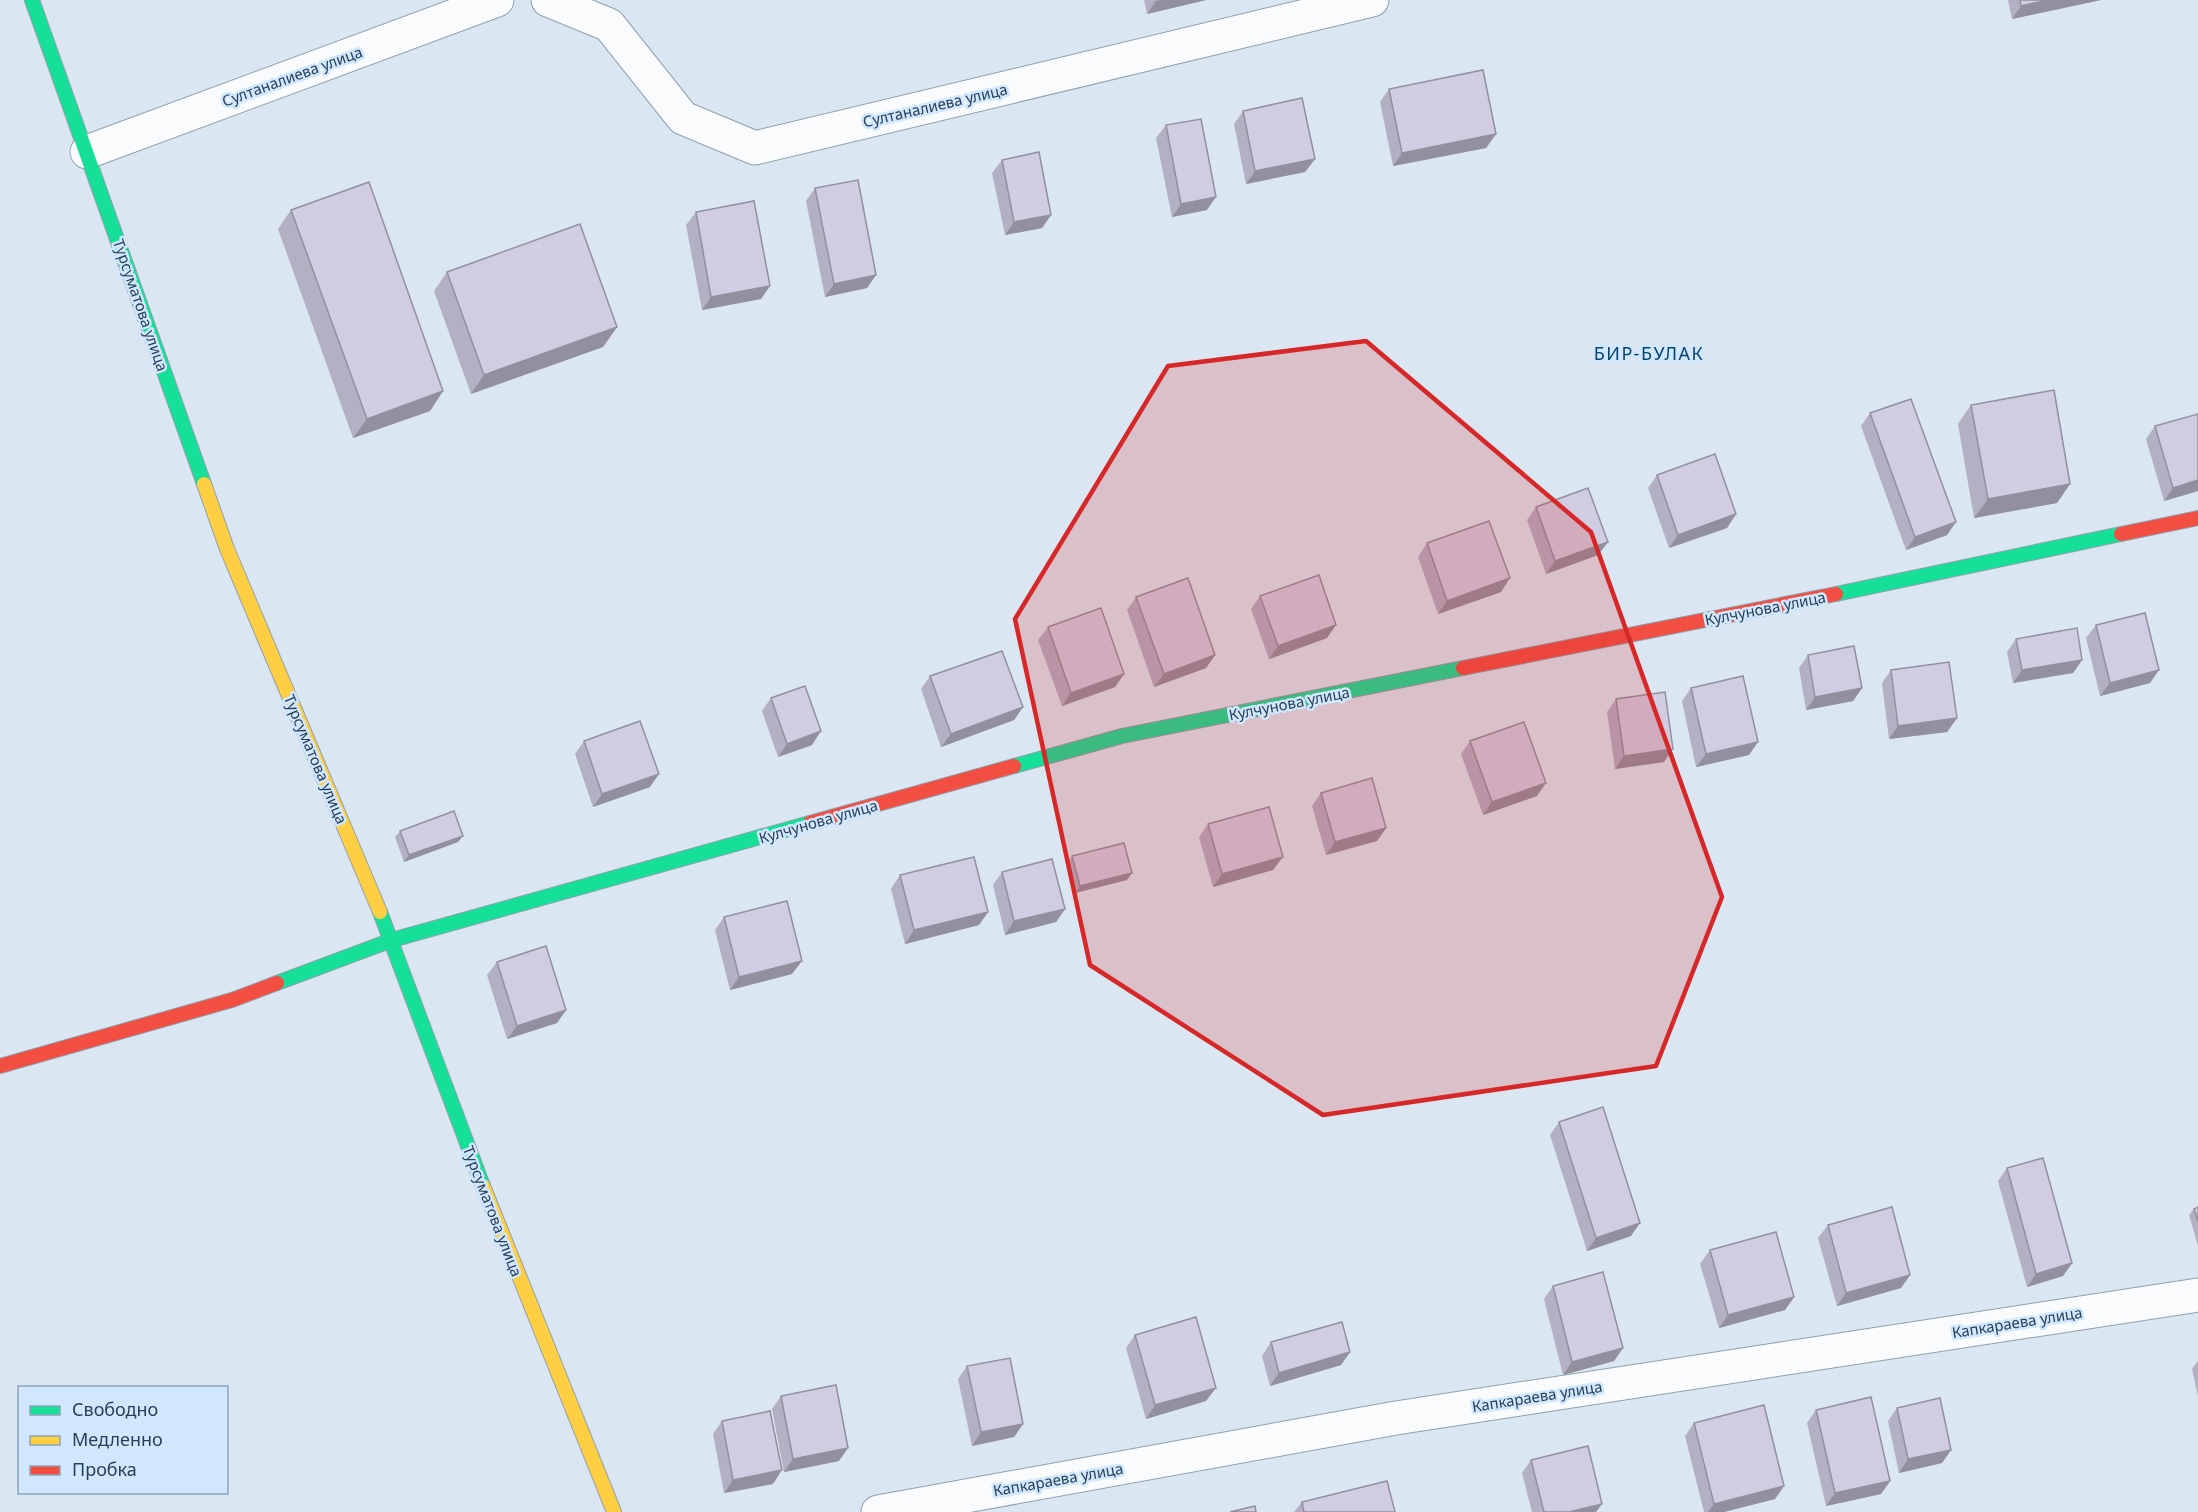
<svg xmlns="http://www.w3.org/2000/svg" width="2198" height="1512" font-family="'Noto Sans',sans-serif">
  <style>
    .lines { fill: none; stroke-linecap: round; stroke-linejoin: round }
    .street-casing { stroke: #90a0ae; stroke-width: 35 }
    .fast-casing { stroke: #90a0ae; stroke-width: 16 }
    .slow-casing { stroke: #90a0ae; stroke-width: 16 }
    .jam-casing { stroke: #90a0ae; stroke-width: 16 }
    .street { stroke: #f9fbfd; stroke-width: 33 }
    .fast { stroke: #16e098; stroke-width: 14 }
    .slow { stroke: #ffcf43; stroke-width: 14 }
    .jam { stroke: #f24e42; stroke-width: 14 }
    .wall { fill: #b3b0c3 }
    .shaded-wall { fill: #92909f }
    .building { fill: #d0cde3; stroke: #92909f; stroke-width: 1.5 }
    .marked { fill: #d62828; fill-opacity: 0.2; stroke: #d62828; stroke-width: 4.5; stroke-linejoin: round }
    .labels { text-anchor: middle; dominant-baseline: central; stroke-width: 5; stroke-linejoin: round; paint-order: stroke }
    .street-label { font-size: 15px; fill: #273f55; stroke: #d0e7fd }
    .quarter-label { font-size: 18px; letter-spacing: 1.5px; fill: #064472; stroke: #d0e7fd }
  </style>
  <rect width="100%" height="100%" fill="#dae7f2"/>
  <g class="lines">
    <g class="street-casing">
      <g id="street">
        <polyline points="548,0 609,25 683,118 755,148 1372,0"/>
        <polyline points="87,152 497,0"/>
        <polyline points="878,1512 1396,1418 2198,1295"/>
      </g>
    </g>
    <g class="fast-casing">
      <g id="fast">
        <polyline points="32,0 204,484"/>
        <polyline points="1836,594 2121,534"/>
        <polyline points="1014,766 1122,736 1463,668"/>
        <polyline points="380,912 483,1186"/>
        <polyline points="277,983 392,940 810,823"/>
      </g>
    </g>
    <g class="slow-casing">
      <g id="slow">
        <polyline points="204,484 227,549 380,912"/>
        <polyline points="483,1186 614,1512"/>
      </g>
    </g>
    <g class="jam-casing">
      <g id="jam">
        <polyline points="2121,534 2198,518"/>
        <polyline points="1463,668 1836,594"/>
        <polyline points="810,823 1014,766"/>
        <polyline points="0,1066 232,1000 277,983"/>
      </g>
    </g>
    <use href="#street" class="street"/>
    <use href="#fast" class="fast"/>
    <use href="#slow" class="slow"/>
    <use href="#jam" class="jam"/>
  </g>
  <g class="wall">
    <polygon points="1144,0 1206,0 1147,14"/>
    <polygon points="2008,0 2101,0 2012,19"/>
    <polygon points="1389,89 1496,134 1486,148 1393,166 1380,102"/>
    <polygon points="1243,111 1315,159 1305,172 1246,184 1234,124"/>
    <polygon points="1166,125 1207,210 1172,217 1156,138"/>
    <polygon points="1002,160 1051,215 1042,228 1005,235 992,173"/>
    <polygon points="815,188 876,275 867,288 825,297 806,201"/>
    <polygon points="291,210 443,391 430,411 353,438 278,229"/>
    <polygon points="696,212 770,286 761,299 702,310 686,225"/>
    <polygon points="447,272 617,327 603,347 471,394 434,291"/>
    <polygon points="1971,405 2070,484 2057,503 1974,518 1958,424"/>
    <polygon points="1870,413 1956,522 1947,535 1906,550 1861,426"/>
    <polygon points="2155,426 2198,491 2164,501 2146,439"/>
    <polygon points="1657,475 1736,514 1727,528 1669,548 1648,488"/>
    <polygon points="1536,507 1608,542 1598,555 1546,574 1527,520"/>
    <polygon points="1427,543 1501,592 1438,614 1418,557"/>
    <polygon points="1260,596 1327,638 1269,659 1251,609"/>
    <polygon points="1136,597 1215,655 1206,668 1154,687 1127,610"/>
    <polygon points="2096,625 2150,683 2100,696 2086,638"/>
    <polygon points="1048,627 1124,674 1115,687 1062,706 1038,640"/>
    <polygon points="2016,639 2082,660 2073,673 2013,683 2007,652"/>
    <polygon points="1808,655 1862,688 1853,701 1806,710 1799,668"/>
    <polygon points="1891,670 1957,718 1947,732 1889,739 1882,683"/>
    <polygon points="930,676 1023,707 1014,720 941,747 921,689"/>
    <polygon points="1691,688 1749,755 1696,767 1682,701"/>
    <polygon points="771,698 812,745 778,757 762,711"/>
    <polygon points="1616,699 1664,762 1615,769 1607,712"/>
    <polygon points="584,741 650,787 593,807 575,754"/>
    <polygon points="1470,741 1537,796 1483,815 1461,754"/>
    <polygon points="1321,793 1386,828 1377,841 1326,855 1312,806"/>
    <polygon points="1208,824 1273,870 1213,887 1199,837"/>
    <polygon points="400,831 458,842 404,862 395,837"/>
    <polygon points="1072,856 1127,880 1075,893 1068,863"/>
    <polygon points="1002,872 1065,909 1056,922 1005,935 993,885"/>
    <polygon points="900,875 988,912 979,925 905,944 891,889"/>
    <polygon points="724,917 792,974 730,990 715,930"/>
    <polygon points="497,962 566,1010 557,1023 507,1039 487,975"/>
    <polygon points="1559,1122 1631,1236 1587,1251 1550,1135"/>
    <polygon points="2007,1168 2072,1263 2063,1276 2027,1287 1998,1181"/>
    <polygon points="2198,1207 2198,1246 2189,1215 2194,1209"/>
    <polygon points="1828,1225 1910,1275 1901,1288 1837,1306 1818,1238"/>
    <polygon points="1710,1250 1794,1297 1785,1310 1719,1328 1700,1264"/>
    <polygon points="1553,1286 1623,1348 1614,1361 1563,1375 1544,1299"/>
    <polygon points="1135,1335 1206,1401 1146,1419 1126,1348"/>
    <polygon points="1271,1342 1350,1352 1341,1365 1270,1386 1262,1356"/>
    <polygon points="2198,1361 2198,1396 2192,1369"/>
    <polygon points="967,1366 1023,1424 1014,1437 972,1446 958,1379"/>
    <polygon points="781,1396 839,1461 784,1472 772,1409"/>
    <polygon points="1897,1408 1951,1450 1942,1463 1899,1473 1888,1421"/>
    <polygon points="1816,1410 1890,1481 1881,1494 1826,1506 1807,1423"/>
    <polygon points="722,1421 773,1484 724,1493 713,1434"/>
    <polygon points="1694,1423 1784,1486 1775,1499 1724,1512 1704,1512 1685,1436"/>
    <polygon points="1531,1460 1596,1512 1532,1512 1522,1473"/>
    <polygon points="1302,1502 1395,1512 1294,1512"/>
  </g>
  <g class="shaded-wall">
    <polygon points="1161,0 1206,0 1147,14 1156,1"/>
    <polygon points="2048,0 2101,0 2012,19 2021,6"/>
    <polygon points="1496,134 1486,148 1393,166 1402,153"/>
    <polygon points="1315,159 1305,172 1246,184 1255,171"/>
    <polygon points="1216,197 1207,210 1172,217 1181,204"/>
    <polygon points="1051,215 1042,228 1005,235 1014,222"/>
    <polygon points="876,275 867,288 825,297 834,284"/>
    <polygon points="770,286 761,299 702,310 711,297"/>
    <polygon points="617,327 603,347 471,394 484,375"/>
    <polygon points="443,391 430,411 353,438 367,419"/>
    <polygon points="2198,480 2198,491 2164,501 2173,488"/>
    <polygon points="2070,484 2057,503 1974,518 1988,499"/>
    <polygon points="1736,514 1727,528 1669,548 1678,535"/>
    <polygon points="1956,522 1947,535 1906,550 1915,537"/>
    <polygon points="1608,542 1598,555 1546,574 1555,561"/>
    <polygon points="1510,578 1501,592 1438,614 1447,601"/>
    <polygon points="1336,625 1327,638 1269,659 1278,646"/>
    <polygon points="1215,655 1206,668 1154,687 1164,674"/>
    <polygon points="2082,660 2073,673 2013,683 2022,670"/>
    <polygon points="2159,670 2150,683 2100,696 2110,683"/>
    <polygon points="1124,674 1115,687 1062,706 1071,693"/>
    <polygon points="1862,688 1853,701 1806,710 1815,697"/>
    <polygon points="1023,707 1014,720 941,747 951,734"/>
    <polygon points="1957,718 1947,732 1889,739 1898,726"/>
    <polygon points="821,731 812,745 778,757 787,744"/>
    <polygon points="1758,742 1749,755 1696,767 1706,754"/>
    <polygon points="1673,749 1664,762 1615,769 1624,756"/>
    <polygon points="659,774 650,787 593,807 602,794"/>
    <polygon points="1546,783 1537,796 1483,815 1492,802"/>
    <polygon points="1386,828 1377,841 1326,855 1335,842"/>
    <polygon points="463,836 458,842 404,862 409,855"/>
    <polygon points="1283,857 1273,870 1213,887 1222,874"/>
    <polygon points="1132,873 1127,880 1075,893 1080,886"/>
    <polygon points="1065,909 1056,922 1005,935 1014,921"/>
    <polygon points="988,912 979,925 905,944 914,930"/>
    <polygon points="802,961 792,974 730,990 739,977"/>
    <polygon points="566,1010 557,1023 507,1039 517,1026"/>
    <polygon points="1640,1223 1631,1236 1587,1251 1596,1238"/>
    <polygon points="2072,1263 2063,1276 2027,1287 2036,1274"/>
    <polygon points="1910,1275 1901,1288 1837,1306 1846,1293"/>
    <polygon points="1794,1297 1785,1310 1719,1328 1728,1315"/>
    <polygon points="1623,1348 1614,1361 1563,1375 1572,1362"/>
    <polygon points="1350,1352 1341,1365 1270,1386 1279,1373"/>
    <polygon points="1216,1388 1206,1401 1146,1419 1155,1405"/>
    <polygon points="1023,1424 1014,1437 972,1446 981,1432"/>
    <polygon points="848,1448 839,1461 784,1472 793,1459"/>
    <polygon points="1951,1450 1942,1463 1899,1473 1908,1459"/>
    <polygon points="782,1470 773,1484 724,1493 733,1480"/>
    <polygon points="1890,1481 1881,1494 1826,1506 1835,1493"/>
    <polygon points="1784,1486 1775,1499 1724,1512 1708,1512 1714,1504"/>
    <polygon points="1602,1504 1596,1512 1569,1512"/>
  </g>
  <g class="building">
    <polygon points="2020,0 2048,0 2021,6"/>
    <polygon points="1483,70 1496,134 1402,153 1389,89"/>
    <polygon points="1302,98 1315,159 1255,171 1243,111"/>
    <polygon points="1201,119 1216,197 1181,204 1166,125"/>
    <polygon points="1039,152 1051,215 1014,222 1002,160"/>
    <polygon points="858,180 876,275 834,284 815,188"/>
    <polygon points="369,182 443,391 367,419 291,210"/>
    <polygon points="754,201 770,286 711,297 696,212"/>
    <polygon points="580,224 617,327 484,375 447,272"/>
    <polygon points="2054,390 2070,484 1988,499 1971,405"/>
    <polygon points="1911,399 1956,522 1915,537 1870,413"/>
    <polygon points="2198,414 2198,480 2173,488 2155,426"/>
    <polygon points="1715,454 1736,514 1678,535 1657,475"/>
    <polygon points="1588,488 1608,542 1555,561 1536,507"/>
    <polygon points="1489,521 1510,578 1447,601 1427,543"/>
    <polygon points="1319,575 1336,625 1278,646 1260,596"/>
    <polygon points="1188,578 1215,655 1164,674 1136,597"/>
    <polygon points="1101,608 1124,674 1071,693 1048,627"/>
    <polygon points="2145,613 2159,670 2110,683 2096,625"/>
    <polygon points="2077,628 2082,660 2022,670 2016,639"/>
    <polygon points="1854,646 1862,688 1815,697 1808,655"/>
    <polygon points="1002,651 1023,707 951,734 930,676"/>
    <polygon points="1949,662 1957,718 1898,726 1891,670"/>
    <polygon points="1743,676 1758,742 1706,754 1691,688"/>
    <polygon points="805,686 821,731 787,744 771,698"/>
    <polygon points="1665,692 1673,749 1624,756 1616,699"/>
    <polygon points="640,721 659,774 602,794 584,741"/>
    <polygon points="1524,722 1546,783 1492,802 1470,741"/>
    <polygon points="1372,778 1386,828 1335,842 1321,793"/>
    <polygon points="1269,807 1283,857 1222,874 1208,824"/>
    <polygon points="454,811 463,836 409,855 400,831"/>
    <polygon points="1124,843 1132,873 1080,886 1072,856"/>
    <polygon points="974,857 988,912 914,930 900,875"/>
    <polygon points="1052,859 1065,909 1014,921 1002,872"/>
    <polygon points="787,901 802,961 739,977 724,917"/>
    <polygon points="546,946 566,1010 517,1026 497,962"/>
    <polygon points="1603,1107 1640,1223 1596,1238 1559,1122"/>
    <polygon points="2043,1158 2072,1263 2036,1274 2007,1168"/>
    <polygon points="1892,1207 1910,1275 1846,1293 1828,1225"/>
    <polygon points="2198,1207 2198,1222 2194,1209"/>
    <polygon points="1776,1232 1794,1297 1728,1315 1710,1250"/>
    <polygon points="1603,1272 1623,1348 1572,1362 1553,1286"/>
    <polygon points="1196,1317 1216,1388 1155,1405 1135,1335"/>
    <polygon points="1342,1322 1350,1352 1279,1373 1271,1342"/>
    <polygon points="1010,1358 1023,1424 981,1432 967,1366"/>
    <polygon points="836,1385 848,1448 793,1459 781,1396"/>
    <polygon points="1871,1397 1890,1481 1835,1493 1816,1410"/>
    <polygon points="1940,1398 1951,1450 1908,1459 1897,1408"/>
    <polygon points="1764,1405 1784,1486 1714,1504 1694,1423"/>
    <polygon points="770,1411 782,1470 733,1480 722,1421"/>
    <polygon points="1588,1446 1602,1504 1569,1512 1544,1512 1531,1460"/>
    <polygon points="1387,1481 1395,1512 1304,1512 1302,1502"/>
    <polygon points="1255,1506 1256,1512 1230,1512"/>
  </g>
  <path class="marked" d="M 1366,341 L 1591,532 L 1722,897 L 1656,1066 L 1323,1115 L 1090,965 L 1015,619 L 1168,366 Z"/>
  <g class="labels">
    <g class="street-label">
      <text transform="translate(292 76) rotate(-20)">Султаналиева улица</text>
      <text transform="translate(935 105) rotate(-13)">Султаналиева улица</text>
      <text transform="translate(141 305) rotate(71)">Турсуматова улица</text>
      <text transform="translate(1765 608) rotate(-11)">Кулчунова улица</text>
      <text transform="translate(1289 703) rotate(-11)">Кулчунова улица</text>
      <text transform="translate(316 759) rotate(67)">Турсуматова улица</text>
      <text transform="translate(818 821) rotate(-16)">Кулчунова улица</text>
      <text transform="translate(493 1211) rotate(69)">Турсуматова улица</text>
      <text transform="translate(2017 1322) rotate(-9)">Капкараева улица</text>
      <text transform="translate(1537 1396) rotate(-9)">Капкараева улица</text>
      <text transform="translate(1058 1479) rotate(-10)">Капкараева улица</text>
    </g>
    <g class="quarter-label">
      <text x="1649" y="353">БИР-БУЛАК</text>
    </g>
  </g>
  <rect x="18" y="1386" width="210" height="108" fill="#d0e7fd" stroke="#8ca4ba" stroke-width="1.5"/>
  <rect x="30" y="1406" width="30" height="9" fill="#16e098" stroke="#8ca4ba" stroke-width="1.5"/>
  <text x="72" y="1416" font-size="18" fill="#273f55">Свободно</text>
  <rect x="30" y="1436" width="30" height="9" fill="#ffcf43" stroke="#8ca4ba" stroke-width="1.5"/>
  <text x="72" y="1446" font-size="18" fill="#273f55">Медленно</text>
  <rect x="30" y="1466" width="30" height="9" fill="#f24e42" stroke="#8ca4ba" stroke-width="1.5"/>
  <text x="72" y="1476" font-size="18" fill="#273f55">Пробка</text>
</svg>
